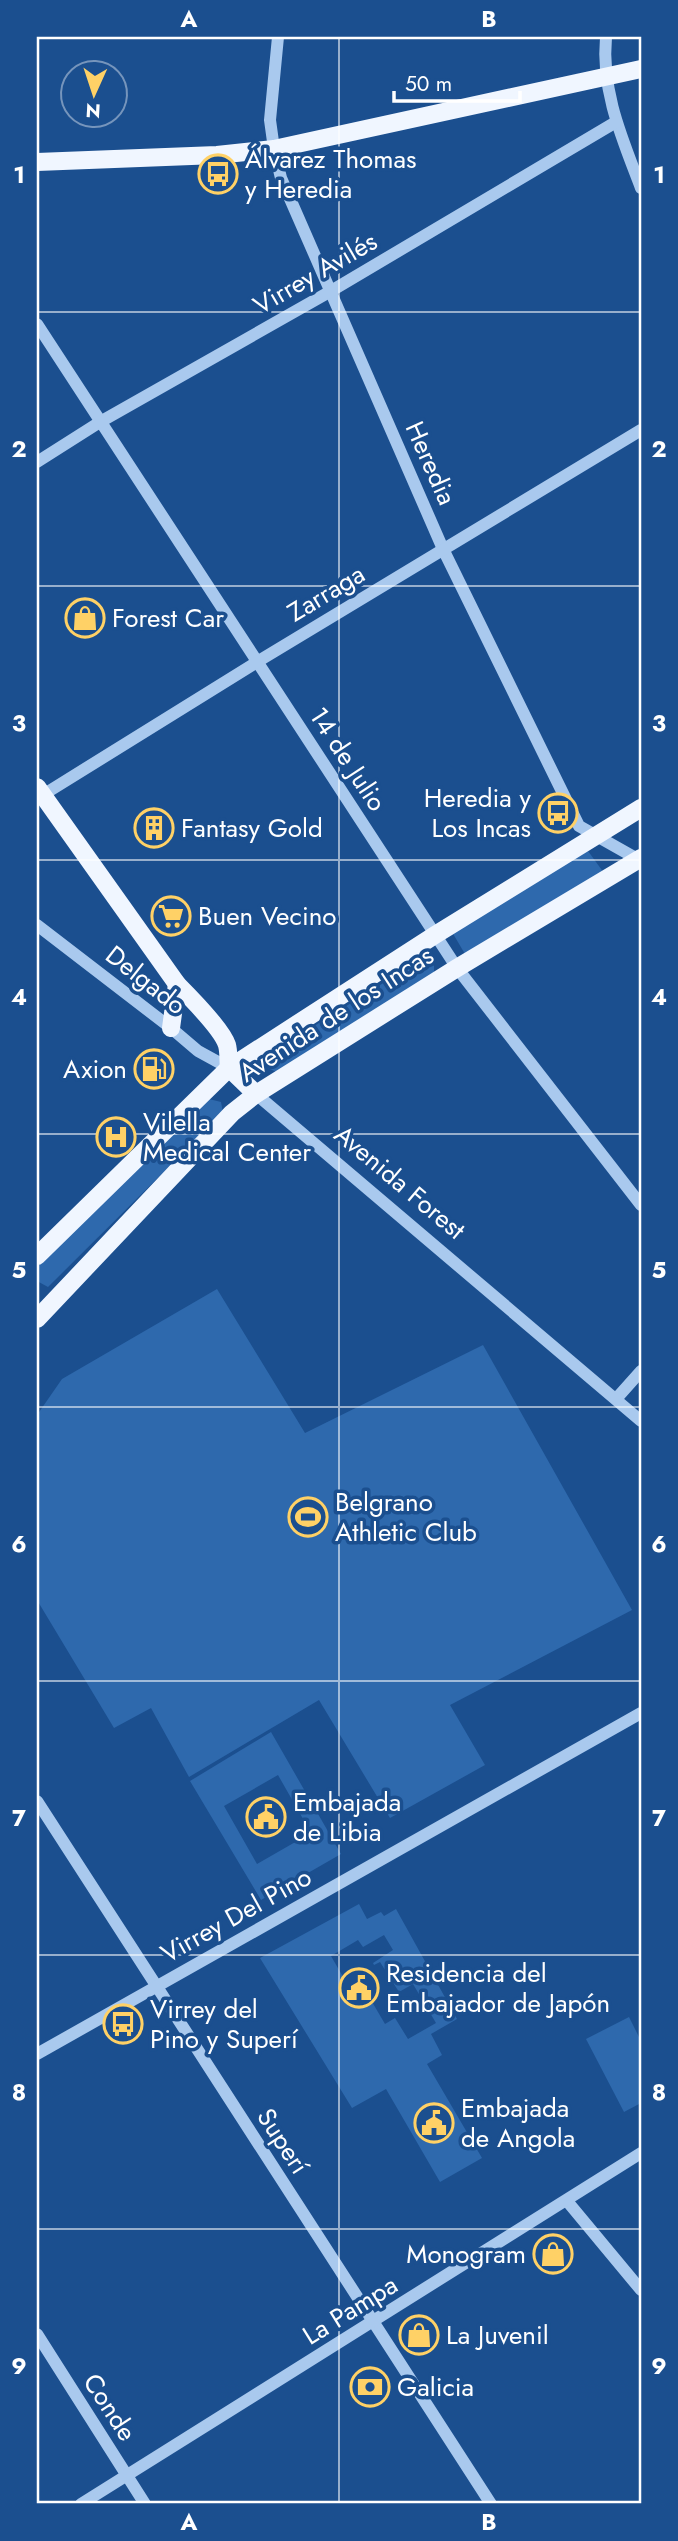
<svg xmlns="http://www.w3.org/2000/svg" width="678" height="2541" font-family="Jost,sans-serif">
  <style>
    .green { fill: #2e69ad; fill-rule: evenodd }
    .water { fill: #3c6290; stroke: #9cc4f0; stroke-width: 2 }
    .lines { fill: none; stroke-linecap: round; stroke-linejoin: round }
    .minor { stroke: #a9c9ee; stroke-width: 12 }
    .major { stroke: #f0f6ff; stroke-width: 18 }
    .grid { fill: none; stroke: #fff; stroke-width: 2; stroke-opacity: 0.55 }
    .labels { text-anchor: middle; dominant-baseline: central; stroke-width: 7; stroke-linejoin: round; paint-order: stroke }
    .poi-label { font-size: 26px; fill: #fff; stroke: #1b4f8f; text-anchor: start }
    .street-label { font-size: 26px; fill: #fff; stroke: #1b4f8f }
    .neatline { fill: none; stroke: #fff; stroke-width: 2.5 }
    .grid-label { font-size: 23px; text-anchor: middle; font-weight: bold; fill: #fff }
  </style>
  <rect width="100%" height="100%" fill="#1b4f8f"/>
  <g class="green">
    <polygon points="588,851 604,873 465,954 452,932"/>
    <polygon points="422,959 434,964 434,973 277,1072 267,1068 266,1056"/>
    <polygon points="209,1099 221,1102 223,1113 48,1287 37,1281 37,1267"/>
    <polygon points="217,1289 305,1433 483,1345 632,1610 450,1705 485,1765 390,1818 319,1700 189,1777 151,1708 114,1728 37,1600 37,1415 62,1379"/>
    <path d="M 271,1732 L 341,1854 L 261,1900 L 190,1781 ZM 278,1775 L 311,1833 L 257,1864 L 224,1806 Z"/>
    <path d="M 359,1904 L 367,1919 L 381,1912 L 384,1916 L 396,1909 L 457,2019 L 431,2034 L 442,2055 L 427,2064 L 482,2158 L 440,2182 L 386,2089 L 352,2108 L 260,1958 ZM 384,1935 L 393,1950 L 373,1963 L 374,1965 L 380,1962 L 399,1992 L 413,1984 L 436,2023 L 408,2039 L 395,2018 L 385,2024 L 368,1995 L 357,2001 L 331,1956 L 358,1940 L 363,1947 Z"/>
    <polygon points="629,2017 641,2041 641,2103 624,2112 586,2039"/>
  </g>
  <polygon class="water" points="438,2108 451,2129 448,2134 443,2135 430,2113"/>
  <g class="lines">
    <g class="minor">
      <polyline points="278,37 270,120 274,149 281,178 443,549 579,826 641,861"/>
      <path d="M 606,37 C 601,91 622,138 641,188"/>
      <polyline points="37,324 457,968 641,1205"/>
      <polyline points="37,462 100,422 331,291 616,122"/>
      <polyline points="38,798 257,662 641,430"/>
      <polyline points="37,925 171,1028 198,1051 229,1068"/>
      <polyline points="256,1094 641,1421"/>
      <polyline points="616,1399 641,1371"/>
      <polyline points="37,1801 491,2504"/>
      <polyline points="37,2054 641,1713"/>
      <polyline points="567,2201 641,2290"/>
      <polyline points="37,2334 145,2504"/>
      <polyline points="81,2504 641,2153"/>
    </g>
    <g class="major">
      <polyline points="37,162 217,155 274,149 641,69"/>
      <path d="M 37,787 L 177,984 C 190,997 222,1029 227,1045 C 229,1052 228,1061 229,1068 L 256,1094"/>
      <polyline points="171,1028 177,984"/>
      <polyline points="37,1256 229,1068 435,935 641,808"/>
      <polyline points="37,1319 232,1113 256,1094 457,968 641,858"/>
    </g>
  </g>
  <path class="grid" d="M 339,37 L 339,2504M 37,312 L 641,312M 37,586 L 641,586M 37,860 L 641,860M 37,1134 L 641,1134M 37,1407 L 641,1407M 37,1681 L 641,1681M 37,1955 L 641,1955M 37,2229 L 641,2229"/>
  <defs>
    <g id="bus-ring" transform="scale(2.0125)"><circle r="9.5" fill="#1b4f8f" stroke="#ffd166" stroke-width="1.5"/><path d="M-5-6H5V4H4V6H2V4H-2V6H-4V4H-5ZM-3.5-4V0h7V-4ZM-3.5 1.2v1.5H-2V1.2ZM2 1.2v1.5H3.5V1.2Z" fill="#ffd166"/></g>
    <g id="shop-ring" transform="scale(2.0125)"><circle r="9.5" fill="#1b4f8f" stroke="#ffd166" stroke-width="1.5"/><path d="M-5-2.5h2.3a2.7 3.5 0 0 1 5.4 0H5L5.5 6h-11ZM-1.5-2.5h3a1.5 2.3 0 0 0-3 0Z" fill="#ffd166"/></g>
    <g id="building-ring" transform="scale(2.0125)"><circle r="9.5" fill="#1b4f8f" stroke="#ffd166" stroke-width="1.5"/><path d="M-4-6H4V6H1V3H-1V6H-4ZM-2.5-4.3h1.7v1.8h-1.7ZM.8-4.3h1.7v1.8H.8ZM-2.5-1h1.7V.8h-1.7ZM.8-1h1.7V.8H.8Z" fill="#ffd166"/></g>
    <g id="supermarket-ring" transform="scale(2.0125)"><circle r="9.5" fill="#1b4f8f" stroke="#ffd166" stroke-width="1.5"/><path d="M-6-5.5h2.5l.6 2H6L4.5 2H-2.5L-4.4-4H-6ZM-1.5 3.2a1.3 1.3 0 1 0 .1 0ZM3 3.2a1.3 1.3 0 1 0 .1 0Z" fill="#ffd166"/></g>
    <g id="fuel-ring" transform="scale(2.0125)"><circle r="9.5" fill="#1b4f8f" stroke="#ffd166" stroke-width="1.5"/><path d="M-5.5-6h7V0h2V4h1.3V-2.5L3-4.5l.8-.8L6-3V5H2.5V1h-1V6h-7ZM-4.2-4.7v3.2H.2V-4.7Z" fill="#ffd166"/></g>
    <g id="hospital-ring" transform="scale(2.0125)"><circle r="9.5" fill="#1b4f8f" stroke="#ffd166" stroke-width="1.5"/><path d="M-5-5h3v3.5h4V-5h3V5h-3V1.5h-4V5h-3Z" fill="#ffd166"/></g>
    <g id="stadium-ring" transform="scale(2.0125)"><circle r="9.5" fill="#1b4f8f" stroke="#ffd166" stroke-width="1.5"/><path d="M0-5a6.5 5 0 1 0 0 10a6.5 5 0 1 0 0-10ZM-3.5-1.8h7v3.6h-7Z" fill="#ffd166"/></g>
    <g id="civic-ring" transform="scale(2.0125)"><circle r="9.5" fill="#1b4f8f" stroke="#ffd166" stroke-width="1.5"/><path d="M-.6-6.5H3V-4.5H.6V-3L4-1V1h2V6H-6V1h2V-1L-.6-3ZM-1.2 2.5V6h2.4V2.5Z" fill="#ffd166"/></g>
    <g id="bank-ring" transform="scale(2.0125)"><circle r="9.5" fill="#1b4f8f" stroke="#ffd166" stroke-width="1.5"/><path d="M-6-4H6V4H-6ZM0-2.3a2.3 2.3 0 1 0 0 4.6a2.3 2.3 0 1 0 0-4.6Z" fill="#ffd166"/></g>
  </defs>
  <g fill-rule="evenodd">
    <use href="#bus-ring" x="218" y="174"/>
    <use href="#shop-ring" x="85" y="618"/>
    <use href="#bus-ring" x="558" y="813"/>
    <use href="#building-ring" x="154" y="828"/>
    <use href="#supermarket-ring" x="171" y="916"/>
    <use href="#fuel-ring" x="154" y="1069"/>
    <use href="#hospital-ring" x="116" y="1137"/>
    <use href="#stadium-ring" x="308" y="1517"/>
    <use href="#civic-ring" x="266" y="1817"/>
    <use href="#civic-ring" x="359" y="1988"/>
    <use href="#bus-ring" x="123" y="2024"/>
    <use href="#civic-ring" x="434" y="2123"/>
    <use href="#shop-ring" x="553" y="2254"/>
    <use href="#shop-ring" x="419" y="2335"/>
    <use href="#bank-ring" x="370" y="2387"/>
  </g>
  <g class="labels">
    <g class="poi-label">
      <text x="245" y="159">Álvarez Thomas<tspan x="245" dy="30">y Heredia</tspan></text>
      <text x="112" y="618">Forest Car</text>
      <text x="531" y="798" text-anchor="end">Heredia y<tspan x="531" dy="30">Los Incas</tspan></text>
      <text x="181" y="828">Fantasy Gold</text>
      <text x="198" y="916">Buen Vecino</text>
      <text x="127" y="1069" text-anchor="end">Axion</text>
      <text x="143" y="1122">Vilella<tspan x="143" dy="30">Medical Center</tspan></text>
      <text x="335" y="1502">Belgrano<tspan x="335" dy="30">Athletic Club</tspan></text>
      <text x="293" y="1802">Embajada<tspan x="293" dy="30">de Libia</tspan></text>
      <text x="386" y="1973">Residencia del<tspan x="386" dy="30">Embajador de Japón</tspan></text>
      <text x="150" y="2009">Virrey del<tspan x="150" dy="30">Pino y Superí</tspan></text>
      <text x="461" y="2108">Embajada<tspan x="461" dy="30">de Angola</tspan></text>
      <text x="526" y="2254" text-anchor="end">Monogram</text>
      <text x="446" y="2335">La Juvenil</text>
      <text x="397" y="2387">Galicia</text>
    </g>
    <g class="street-label">
      <text transform="translate(315 273) rotate(-30)">Virrey Avilés</text>
      <text transform="translate(431 463) rotate(66)">Heredia</text>
      <text transform="translate(326 593) rotate(-31)">Zarraga</text>
      <text transform="translate(348 759) rotate(57)">14 de Julio</text>
      <text transform="translate(146 980) rotate(38)">Delgado</text>
      <text transform="translate(336 1014) rotate(-33)">Avenida de los Incas</text>
      <text transform="translate(400 1182) rotate(40)">Avenida Forest</text>
      <text transform="translate(236 1915) rotate(-29)">Virrey Del Pino</text>
      <text transform="translate(283 2141) rotate(57)">Superí</text>
      <text transform="translate(350 2310) rotate(-32)">La Pampa</text>
      <text transform="translate(110 2407) rotate(57)">Conde</text>
    </g>
  </g>
  <rect width="678" height="2541" fill="none" stroke="#1b4f8f" stroke-width="77"/>
  <g transform="translate(94 94) rotate(183)"><circle r="33" fill="#1b4f8f" stroke="#7695bc" stroke-width="2"/>
  <path d="M0-5L12 26L0 18L-12 26Z" fill="#ffd166"/>
  <text y="-10" font-size="19" font-weight="bold" text-anchor="middle" fill="#ffffff">N</text>
  </g>
  <path d="M394 91v10h126v-10" fill="none" stroke="#ffffff" stroke-width="3.5"/>
  <text x="405" y="91" font-size="21" fill="#ffffff" stroke="#1b4f8f" stroke-width="5" paint-order="stroke">50 m</text>
  <rect x="38" y="38" width="602" height="2464" class="neatline"/>
  <g class="grid-label">
    <text x="189" y="27">A</text>
    <text x="489" y="27">B</text>
    <text x="19" y="183">1</text>
    <text x="659" y="183">1</text>
    <text x="19" y="457">2</text>
    <text x="659" y="457">2</text>
    <text x="19" y="731">3</text>
    <text x="659" y="731">3</text>
    <text x="19" y="1005">4</text>
    <text x="659" y="1005">4</text>
    <text x="19" y="1278">5</text>
    <text x="659" y="1278">5</text>
    <text x="19" y="1552">6</text>
    <text x="659" y="1552">6</text>
    <text x="19" y="1826">7</text>
    <text x="659" y="1826">7</text>
    <text x="19" y="2100">8</text>
    <text x="659" y="2100">8</text>
    <text x="19" y="2374">9</text>
    <text x="659" y="2374">9</text>
    <text x="189" y="2530">A</text>
    <text x="489" y="2530">B</text>
  </g>
</svg>
